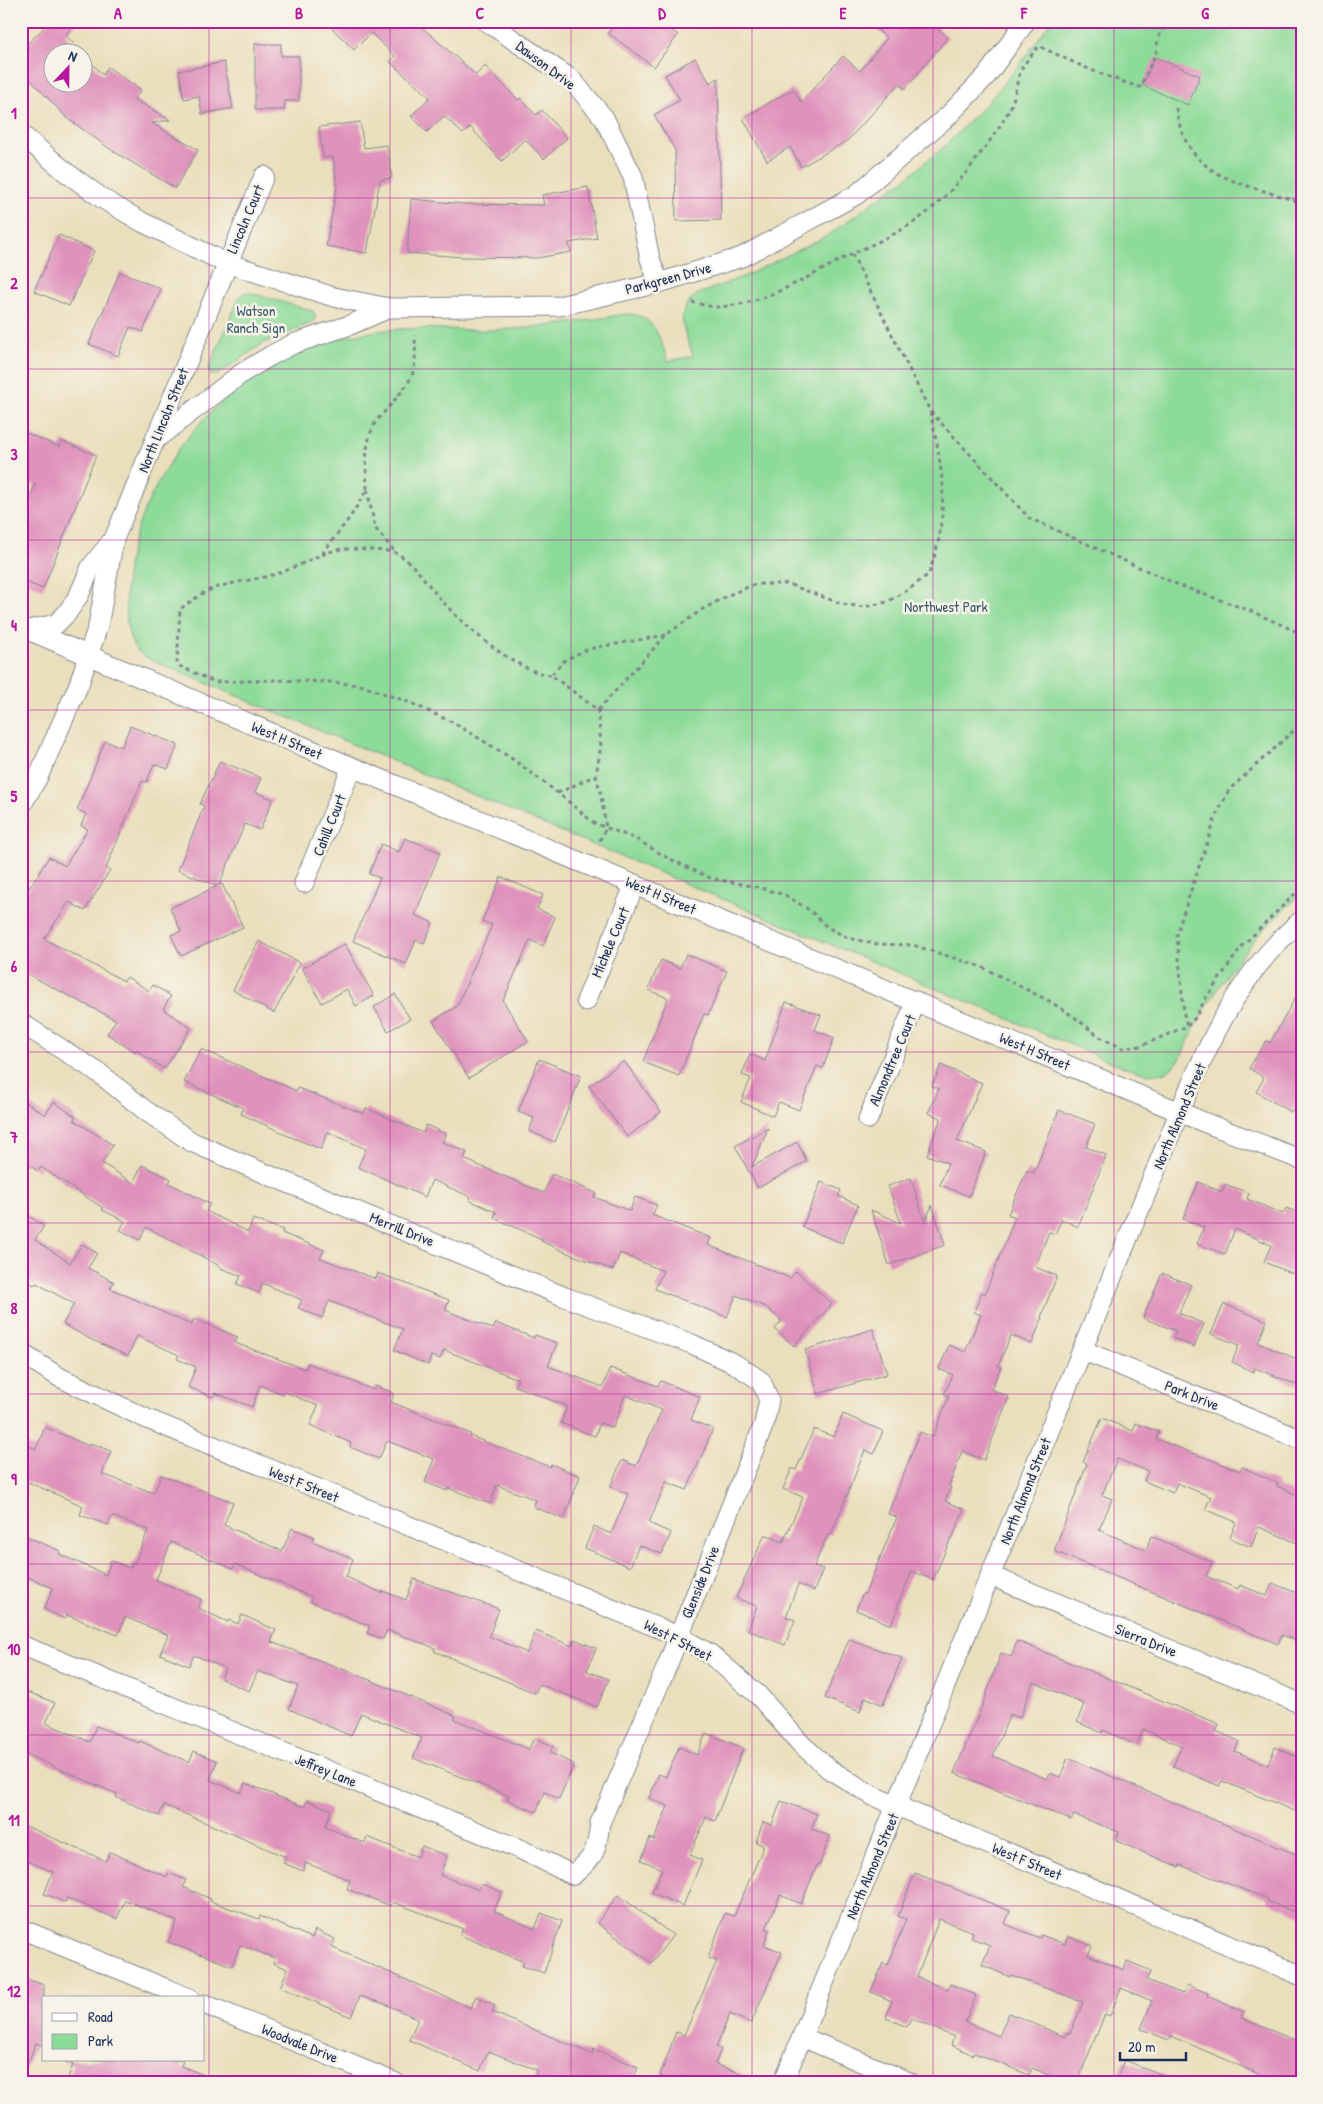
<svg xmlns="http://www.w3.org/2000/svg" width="1323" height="2104" font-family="'Patrick Hand',sans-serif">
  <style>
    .green { fill: #8ddb99; stroke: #54857c }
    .building { fill: #df92bb; fill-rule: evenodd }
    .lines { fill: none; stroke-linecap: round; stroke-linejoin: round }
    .street-casing { stroke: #82878d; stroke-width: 21 }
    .path { stroke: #82878d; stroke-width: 3; stroke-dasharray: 4 4; stroke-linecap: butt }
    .street { stroke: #fff; stroke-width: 19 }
    .grid { fill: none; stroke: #b5179e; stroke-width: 1; stroke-opacity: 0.55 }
    .labels { text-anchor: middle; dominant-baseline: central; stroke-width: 5; stroke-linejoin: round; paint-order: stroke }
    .street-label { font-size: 15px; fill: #1b2f5e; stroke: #f7f3e8 }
    .park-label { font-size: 15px; fill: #385a6d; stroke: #f7f3e8 }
    .neatline { fill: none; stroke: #b5179e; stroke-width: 2 }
    .grid-label { font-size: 16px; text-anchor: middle; font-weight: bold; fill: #b5179e }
  </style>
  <rect width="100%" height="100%" fill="#f7f3e8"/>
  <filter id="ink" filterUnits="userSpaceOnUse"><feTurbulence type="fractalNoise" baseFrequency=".02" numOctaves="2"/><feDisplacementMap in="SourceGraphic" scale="10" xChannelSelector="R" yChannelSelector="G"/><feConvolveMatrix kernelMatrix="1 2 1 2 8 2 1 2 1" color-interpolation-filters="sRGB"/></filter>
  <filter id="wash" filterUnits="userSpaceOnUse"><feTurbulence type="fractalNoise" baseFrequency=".0096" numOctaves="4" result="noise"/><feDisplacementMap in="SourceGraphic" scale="20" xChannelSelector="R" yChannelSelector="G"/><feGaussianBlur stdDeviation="1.12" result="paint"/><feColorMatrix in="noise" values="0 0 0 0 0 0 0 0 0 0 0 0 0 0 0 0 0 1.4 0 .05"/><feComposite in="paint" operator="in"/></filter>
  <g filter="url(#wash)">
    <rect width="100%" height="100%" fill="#eadfbc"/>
    <g class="green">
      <path d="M 1051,21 L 1302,21 L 1302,894 C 1248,938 1208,995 1180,1059 C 1166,1080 1147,1075 1126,1068 L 151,660 C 146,657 139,654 136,649 C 122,630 125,590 128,567 C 134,523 158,477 185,441 C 237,374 315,334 399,329 C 431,327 463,331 494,330 C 539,328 582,322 625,314 C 654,313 660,338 668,361 L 693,356 C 686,332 671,313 698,294 L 745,276 L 827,236 L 904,180 L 946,145 L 988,102 L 1024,59 Z"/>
      <polygon points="248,292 313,311 316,317 313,322 264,343 217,375 211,375 208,370 239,298 243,293"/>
    </g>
    <g id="blocks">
      <g class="building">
        <polygon points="51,21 79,21 65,35 82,52 52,52 52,82 82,82 82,53 103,75 108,67 141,90 134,99 170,120 152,123 198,150 175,188 113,151 67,118 21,70 21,56 29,48 26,45"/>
        <polygon points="325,21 415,21 476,75 485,66 518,100 520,98 536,115 542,110 567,138 544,159 525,139 502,161 470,127 463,134 444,116 427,132 411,116 430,97 390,62 395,56 371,33 354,50"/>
        <polygon points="617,21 659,21 678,35 654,67 608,33"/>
        <polygon points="866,21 929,21 948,37 905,89 899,84 848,140 801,167 790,147 767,161 743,118 793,89 801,102 843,56 860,71 887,38"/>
        <polygon points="255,44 281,44 281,56 299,56 299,101 285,101 284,110 255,110"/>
        <polygon points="1155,57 1200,76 1188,105 1142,85"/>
        <polygon points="695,58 710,83 718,78 721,220 676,221 675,150 654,115 680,100 665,75"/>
        <polygon points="224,62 233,108 202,114 199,96 184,99 179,71"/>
        <polygon points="360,122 364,148 387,145 392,178 380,180 367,253 326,246 337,186 333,157 323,158 319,127"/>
        <polygon points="588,187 597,238 569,243 571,252 537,258 463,257 407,253 411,199 464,204 544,205 542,195"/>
        <polygon points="59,235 94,251 69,306 34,291"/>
        <polygon points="120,272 161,289 143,332 130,327 118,356 89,344"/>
        <polygon points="21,431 60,447 62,441 96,455 43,589 21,580 21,519 35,485 21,479"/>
        <polygon points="130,726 178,745 168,769 154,764 147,782 142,781 106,868 110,870 85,911 69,902 44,939 124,981 127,977 149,991 153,985 171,996 163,1009 191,1028 164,1069 136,1050 135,1052 107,1034 116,1020 21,971 21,901 49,857 65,866 88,829 81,826 86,814 77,810 105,741 122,747"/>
        <polygon points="220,761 261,778 255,792 273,799 260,830 245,824 219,885 222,884 243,927 181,956 171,935 181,931 170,908 217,886 178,870 204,806 200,804"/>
        <polygon points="405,838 440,852 415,915 433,923 424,943 416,940 406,964 353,941 380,878 369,874 381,844 399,852"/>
        <polygon points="501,877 543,895 537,909 555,917 543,946 530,940 503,1001 528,1041 469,1078 433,1021 457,1006 492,925 482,921"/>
        <polygon points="259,941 300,963 274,1013 233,990"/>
        <polygon points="345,944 374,996 356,1006 347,989 322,1003 302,968"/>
        <polygon points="686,954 727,971 708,1015 704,1014 679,1076 643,1062 668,998 648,990 661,960 680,968"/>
        <polygon points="1302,986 1302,1094 1291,1112 1256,1092 1264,1078 1249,1068 1266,1041 1270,1043"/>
        <polygon points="395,994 410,1019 388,1031 374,1007"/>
        <polygon points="786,1002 821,1015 815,1030 834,1038 823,1068 817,1066 799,1110 779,1102 773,1116 741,1102 751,1078 742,1075 750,1054 765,1061"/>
        <polygon points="201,1049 297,1091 298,1088 364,1114 366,1108 423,1133 426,1125 446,1134 442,1142 467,1152 464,1159 544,1193 552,1174 596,1193 594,1197 630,1211 635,1197 657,1205 652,1215 711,1238 708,1245 790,1278 796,1271 832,1304 794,1346 775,1329 782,1321 766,1307 736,1295 727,1317 655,1289 663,1271 620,1253 613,1270 570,1254 541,1241 542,1239 494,1218 496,1212 469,1200 471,1197 432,1180 425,1197 358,1167 366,1149 328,1132 321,1149 281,1133 281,1132 241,1114 243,1108 184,1082"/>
        <polygon points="539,1059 581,1076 555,1142 529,1131 534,1118 518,1112"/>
        <polygon points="624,1061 661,1112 627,1137 589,1086"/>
        <polygon points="941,1065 982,1083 957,1141 986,1152 969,1196 940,1185 948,1163 927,1155 941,1118 928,1113 939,1089 932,1086"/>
        <polygon points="21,1099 45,1115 54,1102 76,1117 74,1120 113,1145 102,1163 133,1183 142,1165 171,1179 169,1183 210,1204 206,1211 248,1232 253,1219 283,1230 282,1233 324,1250 320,1258 376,1279 378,1273 449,1300 445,1310 493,1329 496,1323 534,1338 535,1335 557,1343 548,1366 603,1387 610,1368 658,1386 661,1381 700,1397 691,1420 713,1429 687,1490 666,1482 649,1523 671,1533 662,1554 639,1545 630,1567 585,1548 594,1526 611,1534 628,1494 610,1487 622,1460 636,1466 662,1410 625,1395 613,1428 600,1423 595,1436 561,1423 567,1406 515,1386 518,1379 444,1350 440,1359 431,1356 428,1365 394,1350 403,1329 329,1301 322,1318 298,1308 302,1300 262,1283 259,1293 237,1284 241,1276 218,1267 218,1265 146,1227 140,1240 120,1230 125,1221 102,1210 103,1208 41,1167 38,1171 21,1160"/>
        <polygon points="1059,1110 1095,1124 1086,1147 1106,1155 1078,1227 1062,1219 1055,1234 1049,1232 1035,1267 1057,1276 1041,1317 1042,1318 1032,1344 1011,1335 998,1366 1001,1367 991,1389 1009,1397 984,1460 962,1451 949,1486 951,1487 945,1501 964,1509 952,1539 951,1538 933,1580 912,1571 897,1606 898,1607 891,1625 856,1610 863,1593 865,1594 897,1517 888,1514 920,1432 933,1437 949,1396 944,1394 953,1375 939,1369 949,1345 965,1352 981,1315 974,1312 982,1292 985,1294 1015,1217 1008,1214 1027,1170 1034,1173"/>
        <polygon points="768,1128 752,1167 797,1142 807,1161 758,1188 735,1146"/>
        <polygon points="911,1178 925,1223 932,1205 945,1245 889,1265 871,1210 901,1223 888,1186"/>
        <polygon points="821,1182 841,1190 838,1196 858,1205 842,1243 802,1227"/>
        <polygon points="1198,1182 1222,1192 1225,1184 1249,1193 1247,1199 1283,1214 1286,1208 1302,1214 1302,1255 1294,1274 1264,1262 1271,1245 1235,1229 1225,1254 1197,1244 1204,1227 1183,1219"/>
        <polygon points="21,1211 44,1226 35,1240 70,1263 82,1244 97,1253 88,1268 114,1282 110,1288 191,1325 194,1319 238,1337 235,1343 305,1369 308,1363 373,1390 375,1386 394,1393 391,1402 471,1434 470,1436 550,1467 551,1464 580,1476 564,1519 533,1507 536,1500 497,1485 490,1504 448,1488 447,1491 425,1482 434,1459 387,1441 379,1459 350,1447 351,1443 310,1425 318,1406 285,1392 283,1394 260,1385 252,1407 215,1393 213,1397 188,1387 196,1367 177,1359 179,1355 137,1336 128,1356 88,1338 63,1324 74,1304 36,1283 34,1285 21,1277"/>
        <polygon points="1162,1273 1191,1285 1179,1313 1204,1324 1194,1347 1173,1338 1176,1331 1143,1318"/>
        <polygon points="1224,1304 1267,1321 1258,1343 1302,1361 1302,1387 1255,1368 1254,1372 1232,1362 1239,1345 1211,1334"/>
        <polygon points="873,1329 887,1374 818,1394 805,1350"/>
        <polygon points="843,1414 883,1431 874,1454 865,1450 831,1535 828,1534 814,1566 823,1569 814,1591 798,1584 786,1617 795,1620 785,1645 748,1630 757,1606 736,1598 765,1534 783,1542 803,1497 783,1489 792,1468 796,1470 814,1429 834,1437"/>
        <polygon points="1102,1418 1133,1431 1136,1423 1159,1432 1156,1439 1240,1471 1242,1467 1278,1483 1277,1486 1302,1497 1302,1545 1259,1527 1251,1547 1230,1538 1236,1522 1205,1509 1211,1497 1177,1483 1173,1493 1144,1481 1148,1471 1117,1459 1102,1495 1112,1499 1099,1530 1146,1550 1151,1536 1179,1548 1212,1562 1206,1576 1238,1589 1240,1585 1267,1596 1272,1583 1302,1595 1302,1643 1282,1635 1278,1644 1054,1551 1087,1464 1083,1462"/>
        <polygon points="45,1427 89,1446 90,1443 111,1451 102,1474 154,1493 161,1475 233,1502 224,1525 282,1551 292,1528 314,1537 312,1541 353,1559 346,1577 382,1593 383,1591 406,1600 414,1579 499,1609 489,1636 527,1653 536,1631 572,1646 574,1639 596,1648 587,1671 609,1679 597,1707 539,1684 535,1693 434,1651 435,1648 387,1630 383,1639 367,1633 370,1626 311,1602 312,1597 235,1564 233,1569 171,1542 156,1580 201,1599 198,1608 228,1622 229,1620 238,1624 242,1615 276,1630 271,1642 353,1673 456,1716 454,1719 529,1749 534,1738 553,1746 550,1753 574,1764 559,1799 545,1792 536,1812 507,1800 509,1796 413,1758 422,1738 361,1713 351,1736 289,1709 298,1686 258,1671 249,1691 221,1679 225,1668 194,1655 189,1666 160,1654 168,1635 125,1617 118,1635 67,1615 65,1619 44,1609 53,1588 21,1574 21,1534 60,1551 59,1554 106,1575 111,1561 131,1568 133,1562 135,1563 148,1530 112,1516 108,1525 80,1515 83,1506 21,1479 21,1442 36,1449"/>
        <polygon points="849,1639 902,1658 883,1705 865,1697 860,1712 825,1698"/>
        <polygon points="1017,1641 1219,1724 1216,1731 1239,1741 1235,1751 1268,1765 1275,1747 1302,1759 1302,1814 1222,1781 1219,1786 1173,1766 1182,1746 1143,1729 1137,1745 1103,1730 1102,1733 1077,1722 1084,1704 1033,1682 1020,1718 1010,1714 993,1756 1047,1779 1050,1773 1060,1777 1068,1758 1302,1857 1302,1915 1267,1901 1268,1899 1180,1865 1179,1867 1116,1841 1119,1832 1074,1815 1071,1820 954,1773 983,1704 1001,1653 1011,1657"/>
        <polygon points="21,1689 55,1703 46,1723 90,1742 96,1726 139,1743 140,1741 189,1762 194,1751 217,1761 210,1780 241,1793 245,1783 304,1807 307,1800 331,1810 325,1827 365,1843 367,1837 418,1857 422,1846 447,1856 440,1875 479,1890 481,1884 502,1892 494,1911 535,1929 541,1913 562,1921 544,1973 522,1966 524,1962 460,1935 463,1929 393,1902 391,1906 347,1889 350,1880 306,1863 303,1871 283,1863 286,1857 164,1805 159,1816 116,1797 117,1794 21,1752"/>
        <polygon points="706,1733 743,1748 715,1821 706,1817 690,1855 702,1860 683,1906 652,1893 662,1869 641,1860 650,1838 654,1840 668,1806 649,1798 659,1774 666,1777 679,1747 697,1755"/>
        <polygon points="781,1801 817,1814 811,1829 830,1836 819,1866 817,1865 801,1904 780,1895 766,1929 769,1930 764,1945 782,1952 751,2023 730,2014 716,2047 721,2049 715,2064 762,2081 761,2083 677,2083 660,2076 676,2032 684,2035 717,1961 708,1958 725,1913 734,1916 764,1846 756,1842 763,1822 772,1825"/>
        <polygon points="21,1824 106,1861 110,1852 167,1877 168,1873 186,1880 183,1887 211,1899 210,1901 259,1919 260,1916 312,1938 315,1930 335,1939 331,1947 471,2008 476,1996 495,2005 492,2012 592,2054 594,2049 638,2067 632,2083 532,2083 537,2070 488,2051 480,2071 409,2040 418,2019 385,2004 360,1996 351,2017 280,1987 288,1969 273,1963 275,1958 240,1945 232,1966 168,1942 177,1921 125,1900 117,1919 67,1898 65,1902 44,1894 53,1872 21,1858"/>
        <path d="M 915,1873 L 1010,1911 L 1005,1924 L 1040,1938 L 1041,1935 L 1065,1944 L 1068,1936 L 1092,1946 L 1088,1955 L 1124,1970 L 1127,1961 L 1151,1971 L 1146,1980 L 1183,1994 L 1187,1985 L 1208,1993 L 1207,1996 L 1244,2012 L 1241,2018 L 1302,2043 L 1302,2069 L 1296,2083 L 1280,2083 L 1171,2036 L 1169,2040 L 1141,2029 L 1152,2001 L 1121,1988 L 1110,2016 L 1105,2014 L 1077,2083 L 1067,2083 L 1032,2068 L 1029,2075 L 974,2053 L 973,2055 L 951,2045 L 954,2037 L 911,2018 L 907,2027 L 886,2018 L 892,2001 L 871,1992 L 883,1963 L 888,1965 L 906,1919 L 898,1916 ZM 939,1919 L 973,1932 L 971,1938 L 990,1945 L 982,1965 L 1010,1977 L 1011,1975 L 1083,2002 L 1070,2034 L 1067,2033 L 1065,2037 L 1009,2013 L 999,2036 L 965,2022 L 976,1995 L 950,1984 L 948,1990 L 917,1977 Z"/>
        <polygon points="618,1895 673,1935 652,1963 597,1923"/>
        <polygon points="21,1977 44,1985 44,2046 36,2043 22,2077"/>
        <polygon points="62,2060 183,2060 181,2066 222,2082 114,2083 100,2077 98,2083 66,2083 73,2065"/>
        <polygon points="1124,2060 1179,2081 1179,2083 1115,2083"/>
      </g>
    </g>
  </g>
  <g filter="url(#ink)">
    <use href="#blocks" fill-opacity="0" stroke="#82878d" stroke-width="1"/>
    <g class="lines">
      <g class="street-casing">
        <g id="street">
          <polyline points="486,21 571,79 604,118 633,177 650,259 659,283"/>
          <polyline points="21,134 67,173 103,199 142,222 226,263 334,297 389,308 559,306 659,283 742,257 856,195 949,115 987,75 1026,21"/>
          <polyline points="156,439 242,373 270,356 293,344 350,325 389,308"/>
          <polyline points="21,627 352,767 1206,1123 1302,1160"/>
          <polyline points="28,630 56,624 67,613 79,595 91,567 111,542"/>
          <polyline points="21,806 38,777 79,684 98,626 114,539 264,176"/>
          <polyline points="304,883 352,767"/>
          <polyline points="586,1001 635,884"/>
          <path d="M 21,1023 L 99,1073 L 146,1111 L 192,1142 L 254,1169 L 565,1297 L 692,1344 L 735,1364 L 761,1381 L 769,1400 L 764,1424 L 667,1666 L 600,1823 C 597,1850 595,1857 573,1875 L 522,1850 L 21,1645"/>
          <polyline points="868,1119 916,1001"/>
          <polyline points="1082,1350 1302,1440"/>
          <polyline points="21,1353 59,1377 145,1418 678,1636 710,1654 758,1695 801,1744 829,1769 873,1796 1302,1976"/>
          <polyline points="991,1576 1302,1704"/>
          <polyline points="21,1929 189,1998"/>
          <polyline points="204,2004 396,2083"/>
          <polyline points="802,2037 911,2083"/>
          <path d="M 783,2083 L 1170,1135 C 1202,1057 1235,975 1302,920"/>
        </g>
      </g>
      <g class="path">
        <path d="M 1176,108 C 1187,182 1244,182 1302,203"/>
        <polyline points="852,254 930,411 1029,518 1181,586 1251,611 1302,634"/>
        <path d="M 692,302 C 700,304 710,307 718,307 C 768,304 811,274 854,253 C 880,241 908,229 930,210 C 949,194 966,174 980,154 C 991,139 1003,124 1011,106 C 1016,94 1016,82 1021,70 C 1025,62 1033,53 1039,46 C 1072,62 1104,77 1140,87 L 1156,53 L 1158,39 L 1166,21"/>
        <path d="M 367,489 C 366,468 364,445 374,425 C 378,418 386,411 391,404 C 416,376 416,372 415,335"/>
        <polyline points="322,554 351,516 367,489 375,528 394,551"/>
        <polyline points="666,635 588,649 565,660 551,675 598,710 666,635 703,609 729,595 755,584 788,584 842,604 864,607 887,602 908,590 929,574 938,544 942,517 943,485 938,449 930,411"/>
        <path d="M 551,675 C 517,673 460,623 438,596 C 425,582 414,562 396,553 C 390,550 350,549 343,549 C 320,552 303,565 282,572 C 257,581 229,581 205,592 C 196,597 188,604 180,609 L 177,665 L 215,682 L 276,680 L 329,682 L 360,685 L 411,703 L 454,723 L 511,758 L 558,793"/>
        <polyline points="598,710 601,746 596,775 558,793 594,823 636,839 666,857 710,878 761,888 785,895 811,911 827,927 848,938 876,944 913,945 982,967 1049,1001 1073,1016 1100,1037 1122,1048 1141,1046 1187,1026 1184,1014 1177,936 1181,920 1216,816 1229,790 1302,723"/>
        <polyline points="596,775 601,795 606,828 598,844"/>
        <polyline points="1187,1026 1196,1017 1206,998 1242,946 1302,887"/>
      </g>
      <use href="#street" class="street"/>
    </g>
  </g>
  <path class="grid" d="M 209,21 L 209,2083M 390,21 L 390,2083M 571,21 L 571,2083M 752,21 L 752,2083M 933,21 L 933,2083M 1114,21 L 1114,2083M 21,198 L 1302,198M 21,369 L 1302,369M 21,540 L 1302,540M 21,710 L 1302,710M 21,881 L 1302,881M 21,1052 L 1302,1052M 21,1223 L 1302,1223M 21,1394 L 1302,1394M 21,1564 L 1302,1564M 21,1735 L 1302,1735M 21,1906 L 1302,1906"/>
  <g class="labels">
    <g class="street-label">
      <text transform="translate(546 65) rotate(37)">Dawson Drive</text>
      <text transform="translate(245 219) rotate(-67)">Lincoln Court</text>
      <text transform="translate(668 278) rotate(-15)">Parkgreen Drive</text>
      <text transform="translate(163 420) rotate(-68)">North Lincoln Street</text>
      <text transform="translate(287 740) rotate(23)">West H Street</text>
      <text transform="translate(329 825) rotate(-68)">Cahill Court</text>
      <text transform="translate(661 895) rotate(23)">West H Street</text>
      <text transform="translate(610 942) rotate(-67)">Michele Court</text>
      <text transform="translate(1035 1051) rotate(23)">West H Street</text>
      <text transform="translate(892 1060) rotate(-67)">Almondtree Court</text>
      <text transform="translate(1179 1116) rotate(-67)">North Almond Street</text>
      <text transform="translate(402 1229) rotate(22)">Merrill Drive</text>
      <text transform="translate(1192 1395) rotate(22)">Park Drive</text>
      <text transform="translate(304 1484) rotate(22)">West F Street</text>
      <text transform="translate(1025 1491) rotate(-68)">North Almond Street</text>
      <text transform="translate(700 1582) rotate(-68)">Glenside Drive</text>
      <text transform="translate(678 1640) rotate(27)">West F Street</text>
      <text transform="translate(1146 1640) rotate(22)">Sierra Drive</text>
      <text transform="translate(326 1770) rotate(22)">Jeffrey Lane</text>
      <text transform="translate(1027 1861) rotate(23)">West F Street</text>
      <text transform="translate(872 1866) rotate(-67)">North Almond Street</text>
      <text transform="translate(300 2043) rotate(22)">Woodvale Drive</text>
    </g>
    <g class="park-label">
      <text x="256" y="310">Watson<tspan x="256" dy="17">Ranch Sign</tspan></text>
      <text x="946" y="606">Northwest Park</text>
    </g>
  </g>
  <rect width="1323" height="2104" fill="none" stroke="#f7f3e8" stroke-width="55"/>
  <rect x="42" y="1996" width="162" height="65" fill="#f7f3e8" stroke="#9fa5b1"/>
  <rect x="52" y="2013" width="25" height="8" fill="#ffffff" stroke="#9fa5b1"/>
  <text x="88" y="2022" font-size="15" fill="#1b2f5e">Road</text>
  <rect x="52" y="2034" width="25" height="15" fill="#8ddb99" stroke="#9fa5b1"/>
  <text x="88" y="2046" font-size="15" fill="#1b2f5e">Park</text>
  <g transform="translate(68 68) rotate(22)"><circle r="24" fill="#f7f3e8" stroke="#9fa5b1"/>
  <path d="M0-4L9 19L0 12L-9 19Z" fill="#b5179e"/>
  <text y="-8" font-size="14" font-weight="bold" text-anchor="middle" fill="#1b2f5e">N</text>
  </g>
  <path d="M1120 2052v8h66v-8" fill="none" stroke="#1b2f5e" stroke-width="2.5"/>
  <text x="1128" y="2052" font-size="15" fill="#1b2f5e" stroke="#f7f3e8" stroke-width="4" paint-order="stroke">20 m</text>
  <rect x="28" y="28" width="1268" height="2048" class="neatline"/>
  <g class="grid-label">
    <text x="118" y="19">A</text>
    <text x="299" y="19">B</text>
    <text x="480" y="19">C</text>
    <text x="662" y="19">D</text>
    <text x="843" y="19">E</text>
    <text x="1024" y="19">F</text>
    <text x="1205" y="19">G</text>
    <text x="14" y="119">1</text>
    <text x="14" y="289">2</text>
    <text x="14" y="460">3</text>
    <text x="14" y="631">4</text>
    <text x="14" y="802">5</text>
    <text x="14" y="972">6</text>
    <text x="14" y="1143">7</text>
    <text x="14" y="1314">8</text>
    <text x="14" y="1485">9</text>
    <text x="14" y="1655">10</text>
    <text x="14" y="1826">11</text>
    <text x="14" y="1997">12</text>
  </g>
</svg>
